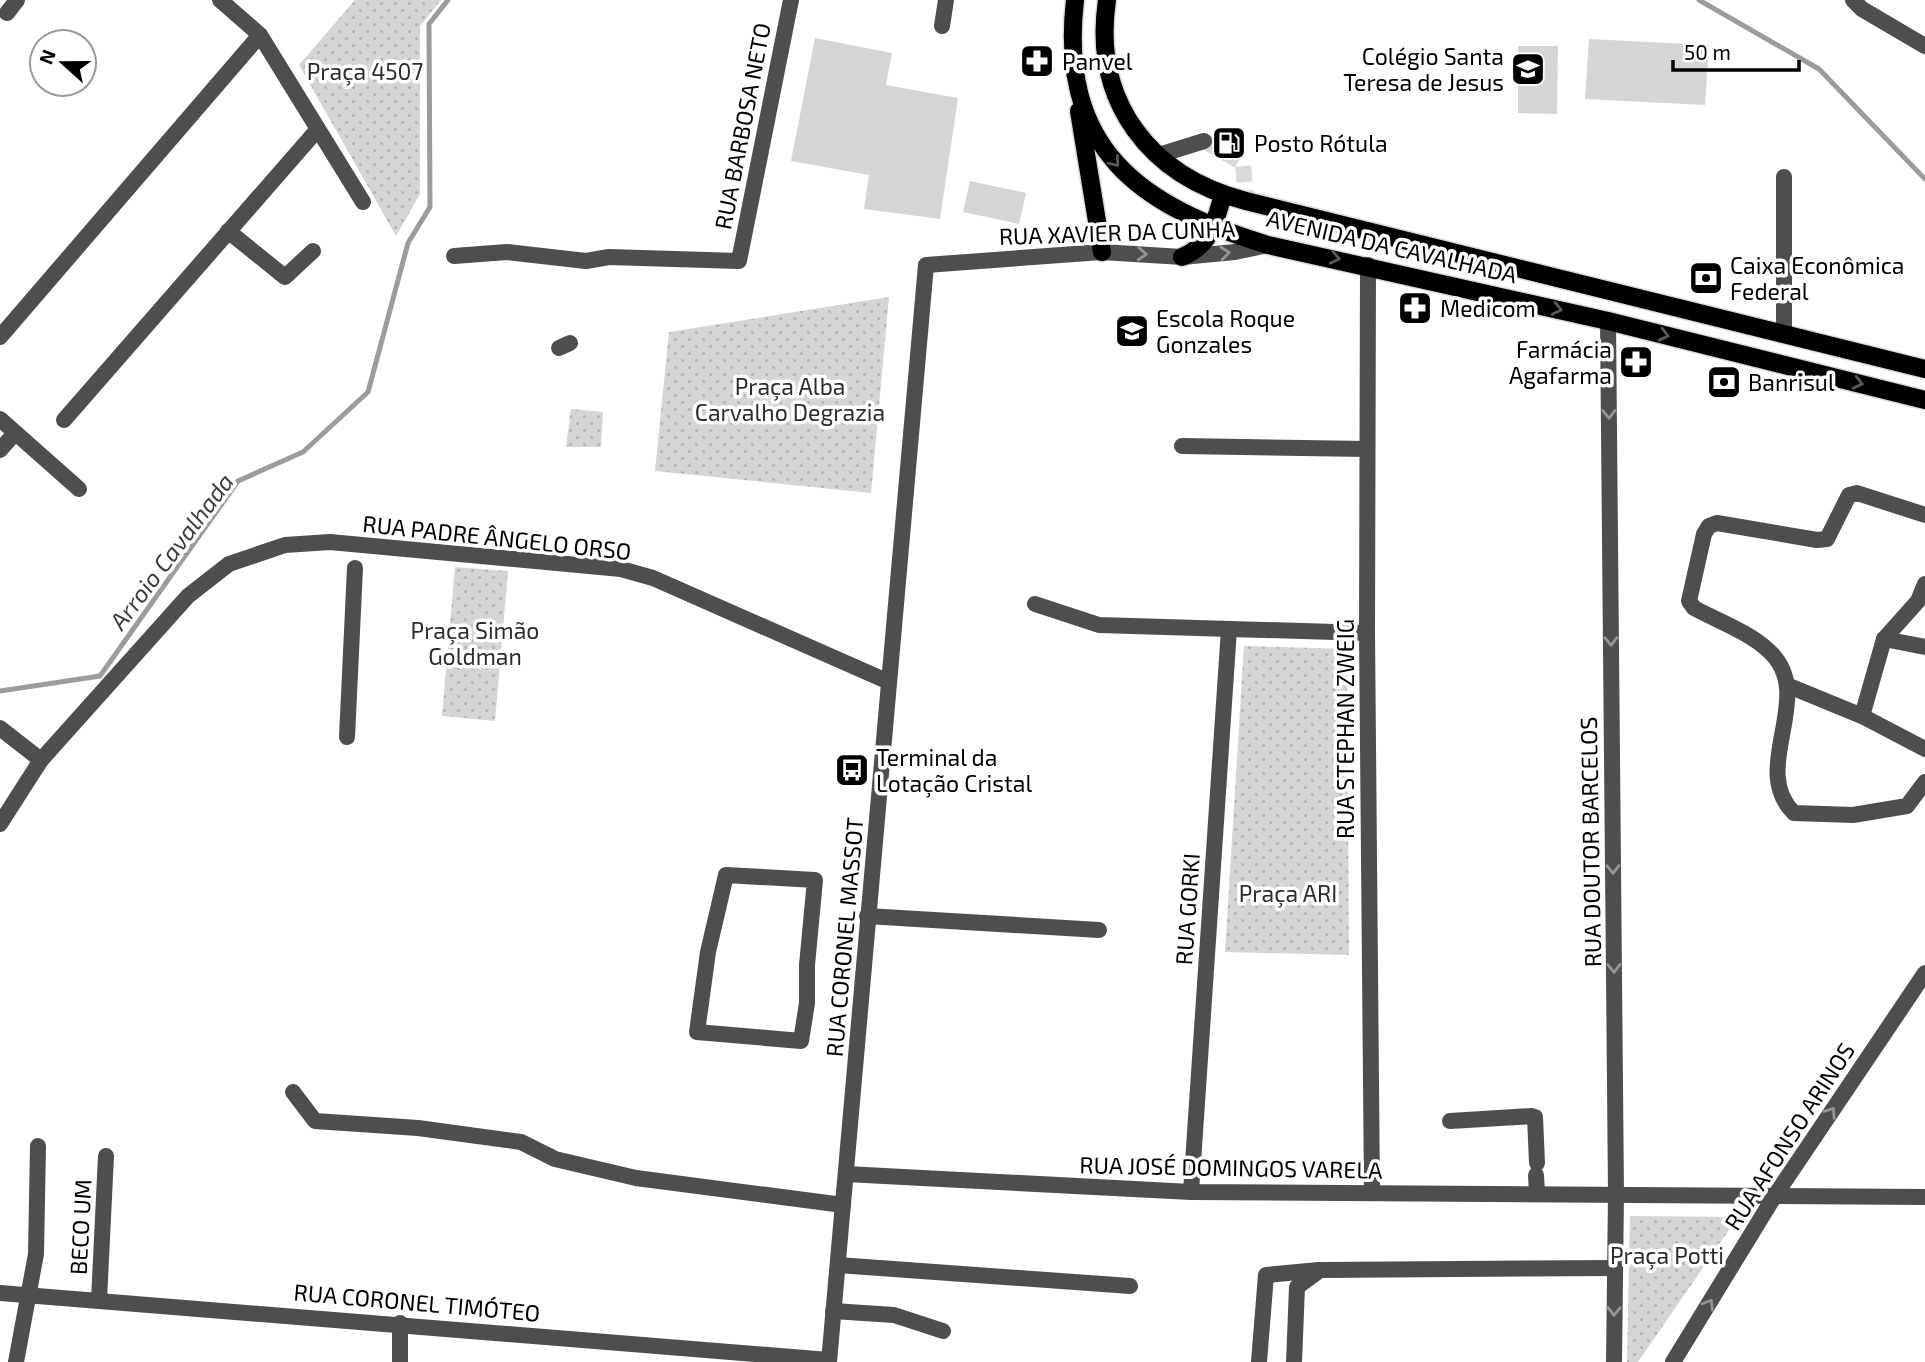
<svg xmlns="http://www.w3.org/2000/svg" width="1925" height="1362" font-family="'Exo 2',sans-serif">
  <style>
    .grass { fill: url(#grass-dots) }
    .garden { fill: #d5d5d5 }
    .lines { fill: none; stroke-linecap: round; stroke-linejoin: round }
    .stream { stroke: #9c9c9c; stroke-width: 5 }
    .minor-tunnel { stroke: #d9d9d9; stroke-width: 16; stroke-dasharray: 16 8; stroke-linecap: butt }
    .major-casing { stroke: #dbdbdb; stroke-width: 21 }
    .minor { stroke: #4e4e4e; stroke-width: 16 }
    .major { stroke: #000; stroke-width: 18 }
    .oneway { stroke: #595959 }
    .oneway2 { stroke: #959595 }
    .labels { text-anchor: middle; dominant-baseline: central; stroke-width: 7; stroke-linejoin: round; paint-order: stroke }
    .poi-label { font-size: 23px; fill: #000; stroke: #fff; text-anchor: start }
    .park-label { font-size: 23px; fill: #2c2c2c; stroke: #fff }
    .street-label { font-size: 23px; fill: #000; stroke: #fff }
    .water-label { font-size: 24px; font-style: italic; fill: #3d3d3d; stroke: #fff }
  </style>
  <defs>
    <pattern id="grass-dots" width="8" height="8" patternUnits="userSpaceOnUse" patternTransform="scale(1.75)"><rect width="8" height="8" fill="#d5d5d5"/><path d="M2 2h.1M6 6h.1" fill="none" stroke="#b5b5b5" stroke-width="1.8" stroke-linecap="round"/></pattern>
  </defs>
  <rect width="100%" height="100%" fill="#fff"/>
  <g class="grass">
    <polygon points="355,0 441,0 420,26 420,194 396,236 299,65"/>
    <polygon points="889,297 871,493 655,471 669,332"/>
    <polygon points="571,409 603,412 601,447 566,447"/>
    <polygon points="455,567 508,571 495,721 442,716"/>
    <polygon points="1244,646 1347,649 1349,955 1225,952"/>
    <polygon points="1630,1216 1738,1217 1638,1362 1627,1362"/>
  </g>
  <g class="garden">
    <polygon points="815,38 892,53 886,85 958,98 940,219 864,209 869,175 791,161"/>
    <polygon points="1589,39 1709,45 1705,105 1585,99"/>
    <polygon points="1518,46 1558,46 1557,114 1518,113"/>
    <polygon points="970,181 1026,193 1019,224 963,212"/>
  </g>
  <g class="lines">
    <g class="stream">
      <polyline points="1699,0 1819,69 1925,179"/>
      <polyline points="0,691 100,676 238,481 303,452 368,392 408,243 430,207 429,24 448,0"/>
    </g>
    <polyline class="minor-tunnel" points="1204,141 1243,163 1246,201"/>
    <g class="major-casing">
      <g id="major">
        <path d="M 1075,0 C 1058,148 1138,206 1268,245 L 1608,321 L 1925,400"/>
        <path d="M 1107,0 C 1092,101 1149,176 1246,201 L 1925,369"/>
        <polyline points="1079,111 1102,252"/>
        <path d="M 1182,257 C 1211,245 1215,222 1223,195"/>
      </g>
    </g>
    <g class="minor">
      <polyline points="220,0 260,35 363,202"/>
      <polyline points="1853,0 1862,9 1925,46"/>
      <polyline points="7,13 17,0"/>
      <polyline points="942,26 946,0"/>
      <polyline points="1159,155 1204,141"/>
      <polyline points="228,231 285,277 313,251"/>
      <polyline points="454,256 507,252 586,261 609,257 739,261 791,0"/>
      <polyline points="1368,265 1367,633 1372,1193"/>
      <polyline points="1608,321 1616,1194 1614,1362"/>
      <polyline points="1784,334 1784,177"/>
      <polyline points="0,337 260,35"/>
      <polyline points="559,348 570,343"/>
      <polyline points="0,419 79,489"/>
      <polyline points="64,420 318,129"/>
      <polyline points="1182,446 1367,449"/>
      <polyline points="0,450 15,433"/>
      <path d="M 1925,515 L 1857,493 L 1849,495 L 1827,539 L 1817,540 L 1717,523 L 1709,526 L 1704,534 L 1689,601 L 1694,608 C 1718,621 1749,632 1769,651 C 1818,696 1748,768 1794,813 L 1853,815 L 1907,806 L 1925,782"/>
      <polyline points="1035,604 1099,625 1367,633"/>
      <polyline points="1884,639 1925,647"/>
      <polyline points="1789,686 1862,716 1925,749"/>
      <polyline points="1862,716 1884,639 1918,601 1925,584"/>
      <polyline points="0,728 41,760"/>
      <polyline points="347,737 355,568"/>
      <polyline points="0,824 41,760 188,596 229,564 285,545 330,542 621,569 653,578 889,682"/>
      <polygon points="726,875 815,880 807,965 807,1003 801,1041 697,1032 708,952"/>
      <polyline points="867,916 1099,930"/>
      <polyline points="293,1092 315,1121 418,1128 521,1142 555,1159 636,1178 843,1205"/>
      <polyline points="1450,1121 1532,1116 1535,1117 1537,1163"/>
      <polyline points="846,1174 1191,1192 1925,1197"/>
      <polyline points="1536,1175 1537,1193"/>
      <polyline points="1191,1192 1229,629"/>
      <polyline points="838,1265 1130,1286"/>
      <polyline points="0,1293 829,1360"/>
      <polyline points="99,1300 106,1156"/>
      <polyline points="833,1311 894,1315 943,1331"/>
      <polyline points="16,1362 36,1254 38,1146"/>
      <polyline points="400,1362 400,1323"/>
      <polyline points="829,1362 926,265 1102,252 1182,257 1235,252 1268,245"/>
      <polyline points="1259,1362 1266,1275 1319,1270"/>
      <polyline points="1294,1362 1297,1287 1320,1270 1615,1268"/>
      <polyline points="1673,1362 1774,1197 1925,973"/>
    </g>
    <use href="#major" class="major"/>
  </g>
  <defs><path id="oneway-chevron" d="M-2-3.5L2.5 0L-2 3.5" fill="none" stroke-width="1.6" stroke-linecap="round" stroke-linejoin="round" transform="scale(1.75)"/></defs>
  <g class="oneway">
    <use href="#oneway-chevron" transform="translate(1115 162) rotate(50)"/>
    <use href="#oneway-chevron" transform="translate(1335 258) rotate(12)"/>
    <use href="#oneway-chevron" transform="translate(1557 309) rotate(13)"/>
    <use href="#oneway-chevron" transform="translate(1664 335) rotate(14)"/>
    <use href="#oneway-chevron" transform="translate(1858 383) rotate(14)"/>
  </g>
  <g class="oneway2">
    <use href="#oneway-chevron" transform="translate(1225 253) rotate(-6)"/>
    <use href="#oneway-chevron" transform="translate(1142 254) rotate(4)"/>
    <use href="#oneway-chevron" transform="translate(1609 414) rotate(89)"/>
    <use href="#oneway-chevron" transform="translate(1611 641) rotate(89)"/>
    <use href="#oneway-chevron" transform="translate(1613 869) rotate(89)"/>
    <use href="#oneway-chevron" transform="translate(1614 968) rotate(89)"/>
    <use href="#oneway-chevron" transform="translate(1831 1112) rotate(-56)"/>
    <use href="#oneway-chevron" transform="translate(1709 1304) rotate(-58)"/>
    <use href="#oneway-chevron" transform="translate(1614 1311) rotate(91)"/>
  </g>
  <defs>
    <g id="pharmacy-square" transform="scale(1.75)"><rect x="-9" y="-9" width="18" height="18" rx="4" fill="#000" stroke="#fff"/><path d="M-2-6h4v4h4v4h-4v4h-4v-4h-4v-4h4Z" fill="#fff"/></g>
    <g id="school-square" transform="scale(1.75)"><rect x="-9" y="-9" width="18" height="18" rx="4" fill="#000" stroke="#fff"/><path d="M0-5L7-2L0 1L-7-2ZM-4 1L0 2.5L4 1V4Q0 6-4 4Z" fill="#fff"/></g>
    <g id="fuel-square" transform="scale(1.75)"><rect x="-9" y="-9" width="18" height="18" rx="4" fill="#000" stroke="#fff"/><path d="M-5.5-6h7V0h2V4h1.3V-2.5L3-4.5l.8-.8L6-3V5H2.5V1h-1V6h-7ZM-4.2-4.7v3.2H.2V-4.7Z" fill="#fff"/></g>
    <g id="bank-square" transform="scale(1.75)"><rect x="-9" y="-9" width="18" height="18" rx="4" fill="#000" stroke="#fff"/><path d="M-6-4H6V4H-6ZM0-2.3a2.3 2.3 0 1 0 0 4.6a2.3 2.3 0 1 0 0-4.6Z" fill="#fff"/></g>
    <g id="bus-square" transform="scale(1.75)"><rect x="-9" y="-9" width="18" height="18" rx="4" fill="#000" stroke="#fff"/><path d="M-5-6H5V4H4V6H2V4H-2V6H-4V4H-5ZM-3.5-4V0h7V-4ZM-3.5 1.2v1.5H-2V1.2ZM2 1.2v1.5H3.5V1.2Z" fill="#fff"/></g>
  </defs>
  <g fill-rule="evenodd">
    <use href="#pharmacy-square" x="1037" y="61"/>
    <use href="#school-square" x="1528" y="69"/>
    <use href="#fuel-square" x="1229" y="143"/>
    <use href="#bank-square" x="1706" y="278"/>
    <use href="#pharmacy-square" x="1415" y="308"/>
    <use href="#school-square" x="1132" y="331"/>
    <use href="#pharmacy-square" x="1636" y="362"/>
    <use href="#bank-square" x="1724" y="382"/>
    <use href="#bus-square" x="852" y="770"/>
  </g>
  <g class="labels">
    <g class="poi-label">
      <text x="1504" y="56" text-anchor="end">Colégio Santa<tspan x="1504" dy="26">Teresa de Jesus</tspan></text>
      <text x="1062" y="61">Panvel</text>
      <text x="1254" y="143">Posto Rótula</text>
      <text x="1730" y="265">Caixa Econômica<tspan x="1730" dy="26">Federal</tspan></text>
      <text x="1440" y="308">Medicom</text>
      <text x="1156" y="318">Escola Roque<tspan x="1156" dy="26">Gonzales</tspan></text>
      <text x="1612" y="349" text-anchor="end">Farmácia<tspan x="1612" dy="26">Agafarma</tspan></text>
      <text x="1748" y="382">Banrisul</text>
      <text x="876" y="757">Terminal da<tspan x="876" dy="26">Lotação Cristal</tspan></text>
    </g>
    <g class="park-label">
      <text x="365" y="71">Praça 4507</text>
      <text x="790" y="386">Praça Alba<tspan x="790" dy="26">Carvalho Degrazia</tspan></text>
      <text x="475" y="630">Praça Simão<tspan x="475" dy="26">Goldman</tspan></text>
      <text x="1288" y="893">Praça ARI</text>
      <text x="1667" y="1255">Praça Potti</text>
    </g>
    <g class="street-label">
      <text transform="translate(742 126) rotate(-79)">RUA BARBOSA NETO</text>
      <text transform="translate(1117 232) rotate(-2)">RUA XAVIER DA CUNHA</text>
      <text transform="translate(1392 246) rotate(13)">AVENIDA DA CAVALHADA</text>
      <text transform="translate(497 537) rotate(6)">RUA PADRE ÂNGELO ORSO</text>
      <text transform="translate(1345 729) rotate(-90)">RUA STEPHAN ZWEIG</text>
      <text transform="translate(1590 842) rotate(-91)">RUA DOUTOR BARCELOS</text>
      <text transform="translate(1187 909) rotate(-86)">RUA GORKI</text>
      <text transform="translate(844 937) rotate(-85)">RUA CORONEL MASSOT</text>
      <text transform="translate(1789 1136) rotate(-57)">RUA AFONSO ARINOS</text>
      <text transform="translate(1231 1167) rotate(1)">RUA JOSÉ DOMINGOS VARELA</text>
      <text transform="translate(80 1227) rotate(-87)">BECO UM</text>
      <text transform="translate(417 1302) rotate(5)">RUA CORONEL TIMÓTEO</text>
    </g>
    <g class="water-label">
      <text transform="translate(171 551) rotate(-53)">Arroio Cavalhada</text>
    </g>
  </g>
  <g transform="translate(63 63) rotate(291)"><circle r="33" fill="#ffffff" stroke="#999999" stroke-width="2"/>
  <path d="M0-5L12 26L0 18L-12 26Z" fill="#000000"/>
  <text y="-10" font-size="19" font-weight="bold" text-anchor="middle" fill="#000000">N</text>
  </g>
  <path d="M1673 60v10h126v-10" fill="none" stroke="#000000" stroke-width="3.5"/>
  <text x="1684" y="60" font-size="21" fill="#000000" stroke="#ffffff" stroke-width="5" paint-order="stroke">50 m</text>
</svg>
